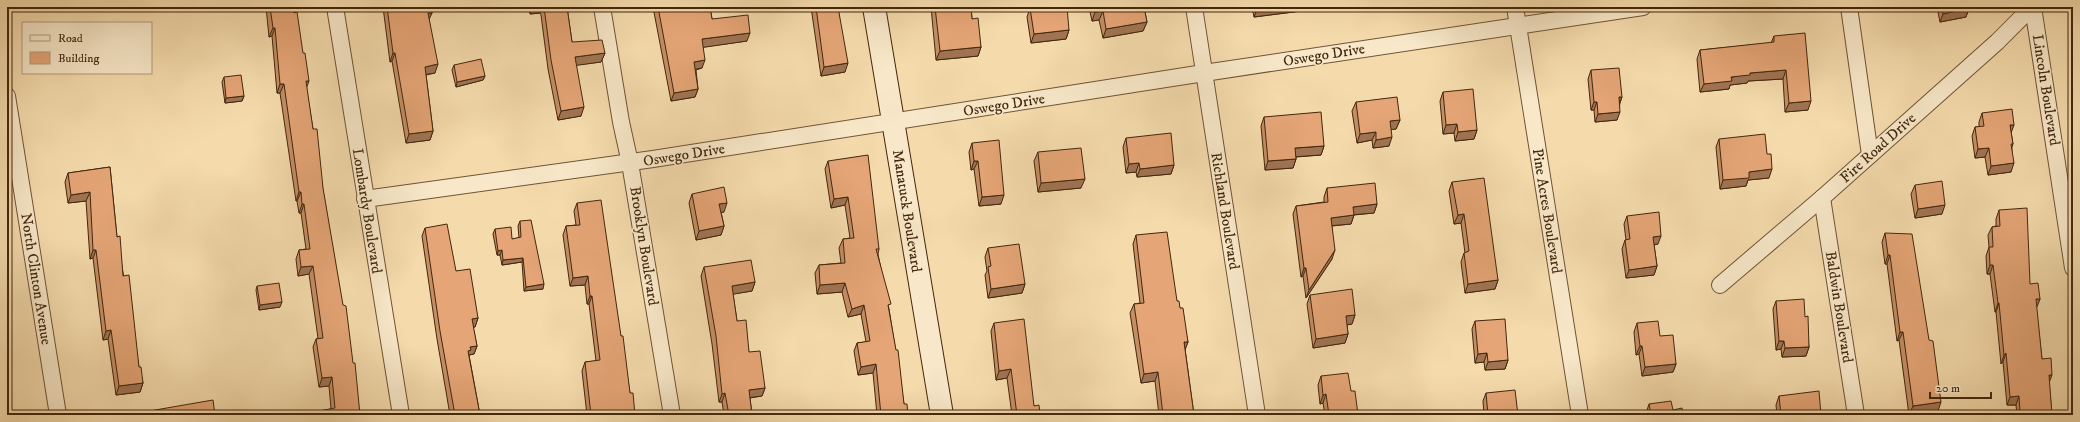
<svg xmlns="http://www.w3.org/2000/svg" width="2080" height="422" font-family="'IM FELL DW Pica',serif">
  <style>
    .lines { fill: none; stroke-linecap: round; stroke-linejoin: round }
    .street-casing { stroke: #6f5436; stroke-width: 18 }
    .secondary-casing { stroke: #42270e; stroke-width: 24 }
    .street { stroke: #f8e8c9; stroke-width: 16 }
    .secondary { stroke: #f8e8c9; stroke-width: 22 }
    .wall { fill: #c58e65; stroke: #42270e }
    .shaded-wall { fill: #a07453; stroke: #42270e }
    .building { fill: #e5a576; stroke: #42270e }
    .labels { text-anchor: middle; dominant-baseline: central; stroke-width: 3; stroke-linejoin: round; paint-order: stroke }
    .street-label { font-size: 15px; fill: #42270e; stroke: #f8e8c9 }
  </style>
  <rect width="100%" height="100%" fill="#f5dbac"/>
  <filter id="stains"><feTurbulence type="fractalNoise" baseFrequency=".005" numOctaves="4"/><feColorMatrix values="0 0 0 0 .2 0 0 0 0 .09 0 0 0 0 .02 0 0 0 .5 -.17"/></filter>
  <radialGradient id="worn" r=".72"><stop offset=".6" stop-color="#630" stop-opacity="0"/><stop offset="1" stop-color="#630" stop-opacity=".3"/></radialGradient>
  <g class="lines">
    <g class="street-casing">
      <g id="street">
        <polyline points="335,7 401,415"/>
        <polyline points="602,7 621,122 630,163 672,415"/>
        <polyline points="1194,7 1257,415"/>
        <polyline points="1515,7 1580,415"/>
        <polyline points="1849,7 1870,155"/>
        <polyline points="2033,7 2073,268"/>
        <polyline points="7,96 58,415"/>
        <polyline points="1822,198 1856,415"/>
        <polyline points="365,199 653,159 1204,73 1643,7"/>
        <polyline points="1720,285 1822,198 1997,42 2032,7"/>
      </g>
    </g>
    <g class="secondary-casing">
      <polyline id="secondary" points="874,7 942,415"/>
    </g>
    <use href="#street" class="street"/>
    <use href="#secondary" class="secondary"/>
  </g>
  <g class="wall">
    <polygon points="266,7 293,7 360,415 308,415 308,413 331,409 329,386 319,387 313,347 316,339 318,338 309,274 298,276 296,259 299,250 306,249 301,213 299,213 297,201 296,201 280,93 277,93 272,36 269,37"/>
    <polygon points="383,7 431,7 432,13 429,19 435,73 426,75 433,131 430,140 406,143 392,61 390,62"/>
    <polygon points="529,7 567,7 572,42 605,53 601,62 576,65 581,116 558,120 548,69 541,15 540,13 530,14"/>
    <polygon points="653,7 710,7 712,19 747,41 703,47 702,68 696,70 698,89 695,97 671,101"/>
    <polygon points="811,7 838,7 845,72 821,76"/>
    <polygon points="931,7 971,7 972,19 981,47 978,56 936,60"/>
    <polygon points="1089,7 1144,7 1147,22 1143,31 1103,38 1099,20 1092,21"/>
    <polygon points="1252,7 1315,7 1310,7 1309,10 1254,17"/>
    <polygon points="1937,7 1969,7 1969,8 1966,17 1940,22"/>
    <polygon points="1030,8 1055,9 1069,30 1066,39 1031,43 1027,17"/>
    <polygon points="1774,36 1808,110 1785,112 1783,79 1748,81 1747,83 1730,85 1729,89 1700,92 1697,59 1700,50 1771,43"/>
    <polygon points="454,65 485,76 483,80 456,87 452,70"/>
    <polygon points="1591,70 1622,97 1620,103 1617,120 1595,122 1594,110 1591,110 1588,79"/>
    <polygon points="224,77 244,96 242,101 225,103 222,82"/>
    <polygon points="1443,92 1477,130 1474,139 1455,141 1454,133 1443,134 1440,101"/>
    <polygon points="1356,102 1400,120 1396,129 1391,129 1389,146 1373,148 1372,140 1357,143 1352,111"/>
    <polygon points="1982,113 2011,132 2013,144 2012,147 2011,172 1988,175 1985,157 1975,158 1972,136 1975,127 1979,127 1979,122"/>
    <polygon points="1264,117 1324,146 1321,155 1296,157 1296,159 1293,168 1265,170 1261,126"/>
    <polygon points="1126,138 1174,165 1171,174 1137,177 1136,172 1126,173 1123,147"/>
    <polygon points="1719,139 1769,178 1748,180 1746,186 1720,189 1716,147"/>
    <polygon points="972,143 1001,204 979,206 974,169 971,170 969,152"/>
    <polygon points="1038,152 1081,188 1038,192 1034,161"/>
    <polygon points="828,161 879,249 878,254 889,309 904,404 908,415 877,415 873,373 858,375 854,351 857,343 866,342 861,314 848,317 842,292 817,294 815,273 819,265 841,263 839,248 843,239 850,238 845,205 831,208 825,169"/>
    <polygon points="110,167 117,237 139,367 143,383 140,392 116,395 108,339 103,340 93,258 90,259 86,201 68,203 65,182 68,173"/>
    <polygon points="1452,182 1498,280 1495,289 1465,293 1461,262 1464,253 1465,253 1461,223 1454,224 1449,191"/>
    <polygon points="1915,185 1942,214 1915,218 1911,194"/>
    <polygon points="1327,188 1377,204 1374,213 1354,215 1351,224 1332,226 1332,259 1306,298 1303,276 1301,277 1293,214 1296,206 1324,202 1324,197"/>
    <polygon points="692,194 724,212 721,212 724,226 721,235 696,240 689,203"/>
    <polygon points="577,203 621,336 630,393 635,415 587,415 582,371 585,362 596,361 589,304 587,304 585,285 570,286 563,235 566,226 576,225 574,211"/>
    <polygon points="1999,210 2030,284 2040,299 2036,307 2042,359 2049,382 2052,415 2017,415 2016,405 2007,405 2003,362 2001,364 1996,312 1995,312 1990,274 1987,274 1986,256 1989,247 1988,235 1992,227 1996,226 1996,219"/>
    <polygon points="1627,216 1658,244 1654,245 1657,266 1654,275 1626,278 1622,249 1625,240 1626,240 1624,224"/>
    <polygon points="520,221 543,289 524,291 522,262 502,265 500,255 497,255 493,234 495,229 512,239 519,238 518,226"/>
    <polygon points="425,228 456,271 478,318 475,327 473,327 477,346 474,354 469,355 480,415 450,415 437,339 422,236"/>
    <polygon points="1885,233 1938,411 1909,415 1899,340 1897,341 1887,264 1885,264 1882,242"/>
    <polygon points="1136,235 1177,301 1180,308 1188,342 1185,349 1194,415 1159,415 1155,381 1141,383 1130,313 1134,304 1140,303 1133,244"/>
    <polygon points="988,248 1025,284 1022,293 988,298 985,275 987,271 985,257"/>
    <polygon points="704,267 755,282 752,291 733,294 737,321 749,352 765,388 762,396 750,398 752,415 724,415 722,402 719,402 712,344 701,276"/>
    <polygon points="257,286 280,307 259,310 256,290"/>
    <polygon points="1310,295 1355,315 1352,324 1347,325 1348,334 1345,343 1313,348 1307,304"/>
    <polygon points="1776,301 1805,317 1809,347 1806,356 1782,357 1781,349 1776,350 1773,309"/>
    <polygon points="1475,321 1508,360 1505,369 1485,370 1484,362 1475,363 1472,329"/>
    <polygon points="994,323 1034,406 1040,415 1012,415 1007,378 996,380 991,331"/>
    <polygon points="1637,323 1660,336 1676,364 1673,372 1642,376 1639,354 1636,355 1634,332"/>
    <polygon points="1321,376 1351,391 1358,415 1325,415 1323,403 1320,404 1318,385"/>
    <polygon points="1486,393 1518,415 1484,415 1483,401"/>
    <polygon points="1779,396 1821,415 1777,415 1776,405"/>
    <polygon points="1649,404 1673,410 1683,415 1647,415 1646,413"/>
  </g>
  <g class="shaded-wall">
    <polygon points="33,7 52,7 31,11"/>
    <polygon points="532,7 542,7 540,13 530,14"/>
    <polygon points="1269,7 1315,7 1310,7 1309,10 1254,17 1257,9"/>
    <polygon points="1921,7 1930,7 1920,9"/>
    <polygon points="1969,8 1966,17 1940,22 1943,14"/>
    <polygon points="1103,11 1099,20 1092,21 1095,12"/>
    <polygon points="428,13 432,13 428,21"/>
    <polygon points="1147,22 1143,31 1103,38 1106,29"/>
    <polygon points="273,28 275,28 272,36 269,37"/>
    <polygon points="1069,30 1066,39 1031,43 1034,34"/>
    <polygon points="750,33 747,41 699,48 702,39"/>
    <polygon points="981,47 978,56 936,60 940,51"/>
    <polygon points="393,53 395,53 392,61 390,62"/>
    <polygon points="605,53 601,62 572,66 575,57"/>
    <polygon points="705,60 702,68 691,70 694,62"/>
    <polygon points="848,63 845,72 821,76 824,67"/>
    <polygon points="438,64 435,73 422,75 425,67"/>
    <polygon points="1786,70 1783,79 1748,81 1747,83 1730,85 1729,89 1700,92 1704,84 1750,73"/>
    <polygon points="485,76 483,80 456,87 457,82"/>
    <polygon points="306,81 309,81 306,89"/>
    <polygon points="280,84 284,84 280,93 277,93"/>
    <polygon points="698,89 695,97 671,101 674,93"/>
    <polygon points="244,96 242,101 225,103 226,98"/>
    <polygon points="1619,97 1622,97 1619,105"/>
    <polygon points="1811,101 1808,110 1785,112 1789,103"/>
    <polygon points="1594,102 1597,102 1594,110 1591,110"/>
    <polygon points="584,107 581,116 558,120 561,111"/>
    <polygon points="1620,112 1617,120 1595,122 1598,114"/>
    <polygon points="1400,120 1396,129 1387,130 1390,121"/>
    <polygon points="1457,124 1454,133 1443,134 1446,125"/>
    <polygon points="2010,125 2014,125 2011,133"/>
    <polygon points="1477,130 1474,139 1455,141 1458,132"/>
    <polygon points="433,131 430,140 406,143 409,134"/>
    <polygon points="1376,132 1372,140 1357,143 1360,134"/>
    <polygon points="1392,137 1389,146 1373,148 1376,140"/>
    <polygon points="1324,146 1321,155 1292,157 1295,148"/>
    <polygon points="1989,148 1985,157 1975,158 1978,149"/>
    <polygon points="1296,159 1293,168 1265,170 1268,161"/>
    <polygon points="974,161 978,161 974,169 971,170"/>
    <polygon points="1139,163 1136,172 1126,173 1129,164"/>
    <polygon points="2014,163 2011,172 1988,175 1991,166"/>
    <polygon points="1174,165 1171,174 1137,177 1140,169"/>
    <polygon points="1772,169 1769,178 1748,180 1746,186 1720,189 1723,180 1749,172"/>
    <polygon points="1085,179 1081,188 1038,192 1041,183"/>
    <polygon points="90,192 86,201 68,203 71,195"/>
    <polygon points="299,192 301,192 297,201 296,201"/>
    <polygon points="1004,195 1001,204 979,206 982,197"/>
    <polygon points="848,197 845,205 831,208 834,199"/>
    <polygon points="727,203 724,212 716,213 719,204"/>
    <polygon points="302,204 304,204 301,213 299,213"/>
    <polygon points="1377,204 1374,213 1350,215 1353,207"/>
    <polygon points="1945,205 1942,214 1915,218 1918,209"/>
    <polygon points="1464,214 1461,223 1454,224 1458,215"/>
    <polygon points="1354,215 1351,224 1328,226 1331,218"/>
    <polygon points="724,226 721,235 696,240 699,231"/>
    <polygon points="1661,236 1658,244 1650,245 1653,237"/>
    <polygon points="93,250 96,250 93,258 90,259"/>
    <polygon points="502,250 500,255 497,255 498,251"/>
    <polygon points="1335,250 1332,259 1306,298 1309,290"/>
    <polygon points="1888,255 1890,255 1887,264 1885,264"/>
    <polygon points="523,258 522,262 502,265 503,260"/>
    <polygon points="1990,265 1993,265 1990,274 1987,274"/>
    <polygon points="313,266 309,274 298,276 301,267"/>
    <polygon points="1657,266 1654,275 1626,278 1629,270"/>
    <polygon points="1304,268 1306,268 1303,276 1301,277"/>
    <polygon points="588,276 585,285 570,286 573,278"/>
    <polygon points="1498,280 1495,289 1465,293 1468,284"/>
    <polygon points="755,282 752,291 728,295 732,286"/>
    <polygon points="845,283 842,292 817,294 820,285"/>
    <polygon points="544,284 543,289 524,291 526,287"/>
    <polygon points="1025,284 1022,293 988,298 991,289"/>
    <polygon points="590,296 592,296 589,304 587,304"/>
    <polygon points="2036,299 2040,299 2037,307 2032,308"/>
    <polygon points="282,302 280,307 259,310 260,305"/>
    <polygon points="1998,303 1999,303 1996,312 1995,312"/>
    <polygon points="864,305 861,314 848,317 852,309"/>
    <polygon points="1355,315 1352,324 1343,325 1346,316"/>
    <polygon points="478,318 475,327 469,327 472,319"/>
    <polygon points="111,330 108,339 103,340 106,331"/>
    <polygon points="1900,332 1903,332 1899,340 1897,341"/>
    <polygon points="1348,334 1345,343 1313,348 1316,339"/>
    <polygon points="1779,341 1784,341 1781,349 1776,350"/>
    <polygon points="1184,342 1188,342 1185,350"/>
    <polygon points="477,346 474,354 469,355 465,359 470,347"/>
    <polygon points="1640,346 1642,346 1639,354 1636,355"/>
    <polygon points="1809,347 1806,356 1782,357 1785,348"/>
    <polygon points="1487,353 1484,362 1475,363 1478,354"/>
    <polygon points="2006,353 2003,362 2001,364 2004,355"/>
    <polygon points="1508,360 1505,369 1485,370 1488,362"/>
    <polygon points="876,364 873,373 858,375 861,367"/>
    <polygon points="1676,364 1673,372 1642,376 1645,367"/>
    <polygon points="1011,369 1007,378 996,380 999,371"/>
    <polygon points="1158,372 1155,381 1141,383 1144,374"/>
    <polygon points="2049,375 2052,375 2049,383"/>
    <polygon points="332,377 329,386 319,387 322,378"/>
    <polygon points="143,383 140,392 116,395 119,386"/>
    <polygon points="765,388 762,396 746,398 749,390"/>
    <polygon points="725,393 722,402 719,402 722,394"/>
    <polygon points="1326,394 1323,403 1320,404 1323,395"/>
    <polygon points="2019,396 2016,405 2007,405 2010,397"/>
    <polygon points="1941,402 1938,411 1909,415 1913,406"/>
    <polygon points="2030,411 2029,415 2019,415 2020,412"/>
  </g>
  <g class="building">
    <polygon points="270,7 293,7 294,13 297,12 303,53 305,53 309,81 306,81 313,129 317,129 323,188 343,305 346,306 353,363 355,363 360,415 309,415 308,413 335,408 332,377 322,378 316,339 323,338 313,266 301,267 299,250 310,249 304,204 302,204 301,192 299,192 284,84 280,84 275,28 273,28"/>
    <polygon points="387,7 431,7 432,13 428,13 438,64 425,67 433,131 409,134 395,53 393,53"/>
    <polygon points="544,7 567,7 572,42 602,40 605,53 575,57 584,107 561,111 551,60"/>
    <polygon points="658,7 710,7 712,19 748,15 750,33 702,39 705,60 694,62 698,89 674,93"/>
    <polygon points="816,7 838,7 848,63 824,67"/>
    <polygon points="935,7 971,7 972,19 978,18 981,47 940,51"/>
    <polygon points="1040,7 1054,7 1055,9 1067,7 1069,30 1034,34 1030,8"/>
    <polygon points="1094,7 1144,7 1147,22 1106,29 1103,11 1095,12"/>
    <polygon points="1256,7 1269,7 1257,9"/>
    <polygon points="1942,7 1969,7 1969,8 1943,14"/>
    <polygon points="1805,33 1811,101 1789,103 1786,70 1750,73 1750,75 1731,77 1732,81 1704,84 1700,50 1774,42 1774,36"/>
    <polygon points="481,59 485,76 457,82 454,65"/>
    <polygon points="1619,68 1622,97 1619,97 1620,112 1598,114 1597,102 1594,102 1591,70"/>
    <polygon points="241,75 244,96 226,98 224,77"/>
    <polygon points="1473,89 1477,130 1458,132 1457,124 1446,125 1443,92"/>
    <polygon points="1397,97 1400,120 1390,121 1392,137 1376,140 1376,132 1360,134 1356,102"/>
    <polygon points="2012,109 2014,125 2010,125 2013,144 2011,144 2014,163 1991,166 1989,148 1978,149 1975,127 1984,126 1982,113"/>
    <polygon points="1321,112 1324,146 1295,148 1296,159 1268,161 1264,117"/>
    <polygon points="1171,133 1174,165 1140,169 1139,163 1129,164 1126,138"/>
    <polygon points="1765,134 1767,154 1771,154 1772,169 1749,172 1749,178 1723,180 1719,139"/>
    <polygon points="999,140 1004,195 982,197 978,161 974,161 972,143"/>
    <polygon points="1081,148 1085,179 1041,183 1038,152"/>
    <polygon points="868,155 879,249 876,249 891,304 888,305 896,350 898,350 904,404 907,404 908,415 881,415 876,364 861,367 857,343 870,341 864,305 852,309 845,283 820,285 819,265 845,263 843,239 854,238 848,197 834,199 828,161"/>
    <polygon points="110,167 117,237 120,236 123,276 129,275 139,367 141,367 143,383 119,386 111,330 106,331 96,250 93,250 90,192 71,195 68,173"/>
    <polygon points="1484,178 1498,280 1468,284 1464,253 1469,251 1464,214 1458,215 1452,182"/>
    <polygon points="1942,181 1945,205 1918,209 1915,185"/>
    <polygon points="1375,183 1377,204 1353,207 1354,215 1331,218 1335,250 1309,290 1306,268 1304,268 1296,206 1328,202 1327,188"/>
    <polygon points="724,187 727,203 719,204 724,226 699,231 692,194"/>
    <polygon points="601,200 621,336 623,336 630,393 633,393 635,415 591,415 585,362 600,360 592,296 590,296 588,276 573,278 566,226 580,225 577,203"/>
    <polygon points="2027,208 2030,284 2038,283 2040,299 2036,299 2042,359 2051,358 2052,375 2049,375 2052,415 2031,415 2030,411 2020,412 2019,396 2010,397 2006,353 2004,355 1999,303 1998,303 1993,265 1990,265 1989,247 1993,247 1992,227 2000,226 1999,210"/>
    <polygon points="1659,212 1661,236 1653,237 1657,266 1629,270 1625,240 1630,239 1627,216"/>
    <polygon points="531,220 544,284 526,287 523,258 503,260 502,250 498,251 495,229 511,227 512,239 521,237 520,221"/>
    <polygon points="447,224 456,271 470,269 478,318 472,319 477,346 470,347 471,350 468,351 480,415 455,415 440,331 425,228"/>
    <polygon points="1167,232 1177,301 1179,301 1180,308 1183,308 1188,342 1184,342 1194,415 1163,415 1158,372 1144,374 1134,304 1144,303 1136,235"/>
    <polygon points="1885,233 1912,234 1929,340 1933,341 1941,402 1913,406 1903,332 1900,332 1890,255 1888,255"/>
    <polygon points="1019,244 1025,284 991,289 988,267 991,266 988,248"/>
    <polygon points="751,260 755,282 732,286 737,321 746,320 749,352 760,351 765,388 749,390 752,415 729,415 725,393 722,394 716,336 704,267"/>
    <polygon points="279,283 282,302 260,305 257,286"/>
    <polygon points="1352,289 1355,315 1346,316 1348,334 1316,339 1310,295"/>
    <polygon points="1804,299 1805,317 1808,316 1809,347 1785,348 1784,341 1779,341 1776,301"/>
    <polygon points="1024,319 1034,406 1039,405 1040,415 1017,415 1011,369 999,371 994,323"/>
    <polygon points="1505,319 1508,360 1488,362 1487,353 1478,354 1475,321"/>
    <polygon points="1658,321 1660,336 1673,335 1676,364 1645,367 1642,346 1640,346 1637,323"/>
    <polygon points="1348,373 1351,391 1355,391 1358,415 1329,415 1326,394 1323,395 1321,376"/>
    <polygon points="1515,390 1518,415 1488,415 1486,393"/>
    <polygon points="1819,391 1821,415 1781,415 1779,396"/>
    <polygon points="213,400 215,415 245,412 246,415 132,415 132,414"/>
    <polygon points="1671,401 1673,410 1682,408 1683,415 1651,415 1649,404"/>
  </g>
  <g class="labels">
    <g class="street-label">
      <text transform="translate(1324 55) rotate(-9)">Oswego Drive</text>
      <text transform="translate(2046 90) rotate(81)">Lincoln Boulevard</text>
      <text transform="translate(1004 105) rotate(-9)">Oswego Drive</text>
      <text transform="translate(1878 148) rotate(-42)">Fire Road Drive</text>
      <text transform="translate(684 155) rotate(-9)">Oswego Drive</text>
      <text transform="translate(367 211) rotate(81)">Lombardy Boulevard</text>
      <text transform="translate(907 211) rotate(81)">Manatuck Boulevard</text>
      <text transform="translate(1225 211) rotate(81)">Richland Boulevard</text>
      <text transform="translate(1547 211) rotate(81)">Pine Acres Boulevard</text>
      <text transform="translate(644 246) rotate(81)">Brooklyn Boulevard</text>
      <text transform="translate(36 279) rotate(81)">North Clinton Avenue</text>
      <text transform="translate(1839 307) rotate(81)">Baldwin Boulevard</text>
    </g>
  </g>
  <rect width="2080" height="422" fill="none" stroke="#f5dbac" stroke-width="24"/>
  <rect x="8" y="8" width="2064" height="406" fill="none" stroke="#42270e" stroke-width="2"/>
  <rect x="12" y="12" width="2056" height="398" fill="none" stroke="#42270e"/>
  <rect x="22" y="22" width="130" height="52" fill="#f8e8c9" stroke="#af9b7e"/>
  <rect x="30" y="35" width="20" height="6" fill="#f8e8c9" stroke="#af9b7e"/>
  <text x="58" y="42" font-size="12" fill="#42270e">Road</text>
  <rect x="30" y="52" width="20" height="12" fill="#e5a576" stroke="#af9b7e"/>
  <text x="58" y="62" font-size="12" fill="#42270e">Building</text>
  <path d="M1930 392v6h61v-6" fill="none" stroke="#42270e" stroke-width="2"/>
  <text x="1936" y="392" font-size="12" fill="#42270e" stroke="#f8e8c9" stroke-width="3" paint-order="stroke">20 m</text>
  <rect width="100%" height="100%" filter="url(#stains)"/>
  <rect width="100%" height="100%" fill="url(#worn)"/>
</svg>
